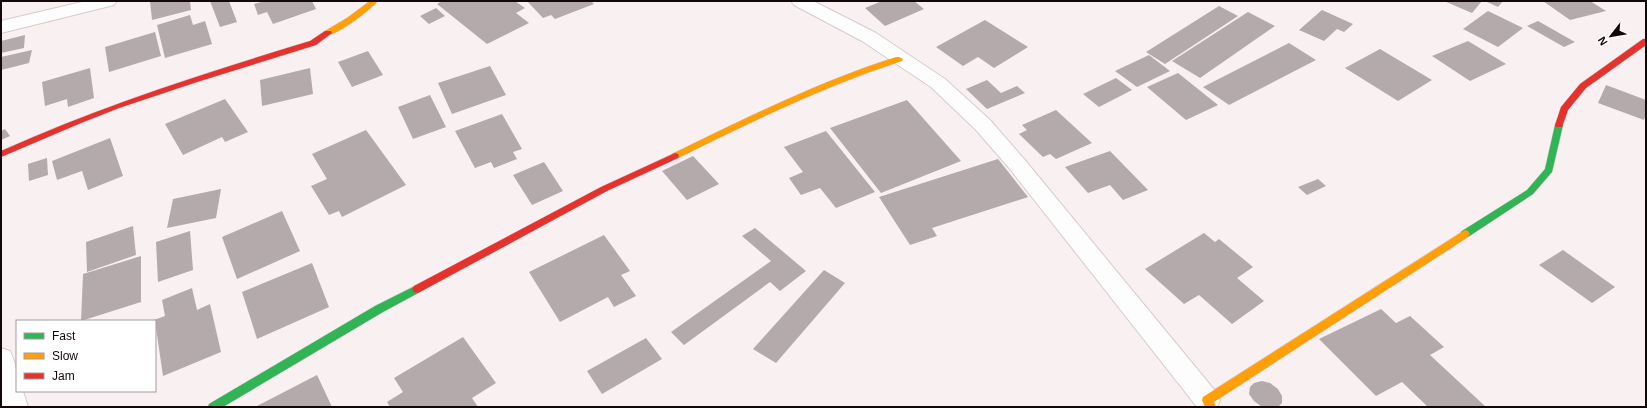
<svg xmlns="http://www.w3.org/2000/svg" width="1647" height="408" font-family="Arial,sans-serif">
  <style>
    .building { fill: #b4aaac }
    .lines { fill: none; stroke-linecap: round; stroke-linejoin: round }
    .street-casing { stroke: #d7cbcd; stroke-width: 2 }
    .fast-casing { stroke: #d7cbcd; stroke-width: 1 }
    .slow-casing { stroke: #d7cbcd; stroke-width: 1 }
    .jam-casing { stroke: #d7cbcd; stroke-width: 1 }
    .street { fill: #fefdfd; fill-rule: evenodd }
    .fast { fill: #30b455; fill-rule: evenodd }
    .slow { fill: #ff9f0a; fill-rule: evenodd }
    .jam { fill: #e5322d; fill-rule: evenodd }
  </style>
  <rect width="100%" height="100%" fill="#f9f0f2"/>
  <g class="building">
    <polygon points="150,1 190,1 191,10 152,20"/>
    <polygon points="210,1 229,1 237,22 220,27"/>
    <polygon points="265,1 312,1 316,9 273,24 267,12 258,15 254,4"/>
    <polygon points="442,1 515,1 525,8 516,13 529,23 487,44 437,4"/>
    <polygon points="527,1 591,1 594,4 555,19 551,15 543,18"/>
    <polygon points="882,1 914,1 924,9 885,26 865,8"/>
    <polygon points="1444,1 1482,1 1472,13"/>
    <polygon points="1485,1 1503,1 1498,7"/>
    <polygon points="1543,1 1590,1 1606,11 1570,20"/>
    <polygon points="1219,6 1238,16 1165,64 1146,52"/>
    <polygon points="436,8 445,16 429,24 420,16"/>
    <polygon points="1322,10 1353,24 1344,32 1337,29 1324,41 1299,30"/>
    <polygon points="1488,11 1523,28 1498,47 1463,29"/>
    <polygon points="1248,12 1275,26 1200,78 1172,61"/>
    <polygon points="190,15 193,25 205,21 212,44 165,58 157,25"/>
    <polygon points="985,20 1028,47 994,68 978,57 963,66 936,47"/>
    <polygon points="1538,21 1575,42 1564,47 1527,26"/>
    <polygon points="155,32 161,56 109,72 105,47"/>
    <polygon points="25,35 24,48 1,53 1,41"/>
    <polygon points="1468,41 1506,64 1470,81 1432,56"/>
    <polygon points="1289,43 1316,60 1229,105 1203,87"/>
    <polygon points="1380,49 1432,80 1398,101 1345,68"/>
    <polygon points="32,50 29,63 1,70 1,57"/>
    <polygon points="368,51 383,75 352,87 338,62"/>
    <polygon points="1149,55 1170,71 1137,87 1115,71"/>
    <polygon points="490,66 506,95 452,114 438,83"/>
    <polygon points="90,68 94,98 68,107 67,99 45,106 42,82"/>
    <polygon points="310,68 313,94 262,106 260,80"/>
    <polygon points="1178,73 1218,105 1186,120 1147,87"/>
    <polygon points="1116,78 1132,90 1099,107 1083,94"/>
    <polygon points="987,80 1001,93 1017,86 1025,93 987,109 966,89"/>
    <polygon points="1606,85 1646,100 1646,114 1644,120 1598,103"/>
    <polygon points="430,95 446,127 413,139 398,107"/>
    <polygon points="225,99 248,132 225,142 222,137 183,155 165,124"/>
    <polygon points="907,100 961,161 881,193 830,128"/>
    <polygon points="1056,110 1092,143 1056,159 1050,154 1043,157 1019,134 1027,130 1022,125"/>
    <polygon points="502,114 522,149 513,152 517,159 494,168 491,162 475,168 455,131"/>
    <polygon points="5,129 10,136 1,140 1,131"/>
    <polygon points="366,130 406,185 342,217 339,211 329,215 311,186 327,179 312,154"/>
    <polygon points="826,131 875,192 836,208 820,188 801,195 789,178 803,172 784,147"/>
    <polygon points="110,138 123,176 88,190 82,171 57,180 52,161"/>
    <polygon points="1110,151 1148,190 1123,200 1110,185 1088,193 1065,167"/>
    <polygon points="693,156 719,184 687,200 662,171"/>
    <polygon points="47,158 48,175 29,181 28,164"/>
    <polygon points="998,159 1028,197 932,228 937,236 910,245 879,197"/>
    <polygon points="544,162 563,191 532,205 513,175"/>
    <polygon points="1318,179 1326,186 1307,195 1298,187"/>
    <polygon points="221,189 216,218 167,228 173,199"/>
    <polygon points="282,211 300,251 237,279 222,237"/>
    <polygon points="133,226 136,255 87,272 86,242"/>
    <polygon points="755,228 806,271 780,291 770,282 684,345 671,332 771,261 742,236"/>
    <polygon points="190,231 193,270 158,282 156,242"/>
    <polygon points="1204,233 1215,242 1219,239 1253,267 1237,278 1264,301 1232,324 1199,295 1184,304 1145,269"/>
    <polygon points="604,235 630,271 621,275 636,296 614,307 608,297 560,322 529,272"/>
    <polygon points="1563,250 1615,287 1592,303 1539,265"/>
    <polygon points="141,256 141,302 81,321 83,274"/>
    <polygon points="312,263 329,307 257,339 242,292"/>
    <polygon points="824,270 845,283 776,363 753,349"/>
    <polygon points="192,288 197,310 210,304 221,352 163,376 155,321 151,321 165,316 162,300"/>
    <polygon points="1381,309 1396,323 1410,316 1444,347 1430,355 1486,407 1428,407 1402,382 1376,396 1319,339"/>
    <polygon points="463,337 496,383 472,398 478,407 390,407 387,402 403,392 394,378"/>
    <polygon points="646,338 662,359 602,394 587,371"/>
    <polygon points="317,375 332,407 255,407"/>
    <polygon points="1262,381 1270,383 1278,389 1282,396 1282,403 1278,407 1262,407 1254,401 1249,394 1250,387 1254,383"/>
  </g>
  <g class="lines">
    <g class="street-casing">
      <g id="street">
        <polygon points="86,1 117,1 114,5 1,33 1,21"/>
        <polygon points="791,1 813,1 876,33 945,79 990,120 1024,159 1216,392 1220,400 1217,407 1197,407 1010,169 976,130 931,87 862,41 794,5"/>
        <path d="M 1,348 L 10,351 C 17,365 17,376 17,391 L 23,391 L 28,407 L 2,407 Z"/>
      </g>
    </g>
    <g class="fast-casing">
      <g id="fast">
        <polygon points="1559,122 1563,125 1552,172 1533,194 1468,237 1462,237 1460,234 1462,231 1527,190 1545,169 1555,125"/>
        <polygon points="417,285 420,286 422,289 420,292 383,312 223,407 208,407 209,404 375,306"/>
      </g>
    </g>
    <g class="slow-casing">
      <g id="slow">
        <path d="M 370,1 L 378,1 C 370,10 336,37 325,35 L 325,31 L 347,18 Z"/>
        <path d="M 896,57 L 899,57 L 903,59 L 902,61 C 824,86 751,122 678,158 L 675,159 L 671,156 L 672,154 C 746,118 818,82 896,57 Z"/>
        <polygon points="1465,230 1468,231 1470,234 1468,237 1214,402 1216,407 1205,407 1202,400 1203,397"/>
      </g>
    </g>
    <g class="jam-casing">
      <g id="jam">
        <path d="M 325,31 L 331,31 L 332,33 L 316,45 L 197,82 L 119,108 L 81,123 L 1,157 L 1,151 C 101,106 205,73 310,41 Z"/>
        <polygon points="1643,39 1646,39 1646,45 1586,88 1568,110 1562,127 1556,127 1555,125 1561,107 1580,84"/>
        <polygon points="675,153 678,154 679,156 678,158 607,191 420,292 417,293 414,292 412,289 414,286 601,187"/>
      </g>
    </g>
    <use href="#street" class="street"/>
    <use href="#fast" class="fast"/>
    <use href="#slow" class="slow"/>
    <use href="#jam" class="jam"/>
  </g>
  <rect width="1647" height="408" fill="none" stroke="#14070a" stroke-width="4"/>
  <rect x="16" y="320" width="140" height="72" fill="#ffffff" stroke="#a19c9d"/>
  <rect x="24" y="333" width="20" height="6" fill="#30b455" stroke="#a19c9d"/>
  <text x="52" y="340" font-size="12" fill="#14070a">Fast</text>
  <rect x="24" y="353" width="20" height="6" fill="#ff9f0a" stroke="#a19c9d"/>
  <text x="52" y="360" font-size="12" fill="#14070a">Slow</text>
  <rect x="24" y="373" width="20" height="6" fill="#e5322d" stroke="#a19c9d"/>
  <text x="52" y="380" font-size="12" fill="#14070a">Jam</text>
  <g transform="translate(1611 36) rotate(239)" stroke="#ffffff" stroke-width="3" paint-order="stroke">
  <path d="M0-3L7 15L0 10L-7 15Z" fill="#14070a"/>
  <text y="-6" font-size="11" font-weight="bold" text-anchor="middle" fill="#14070a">N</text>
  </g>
</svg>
